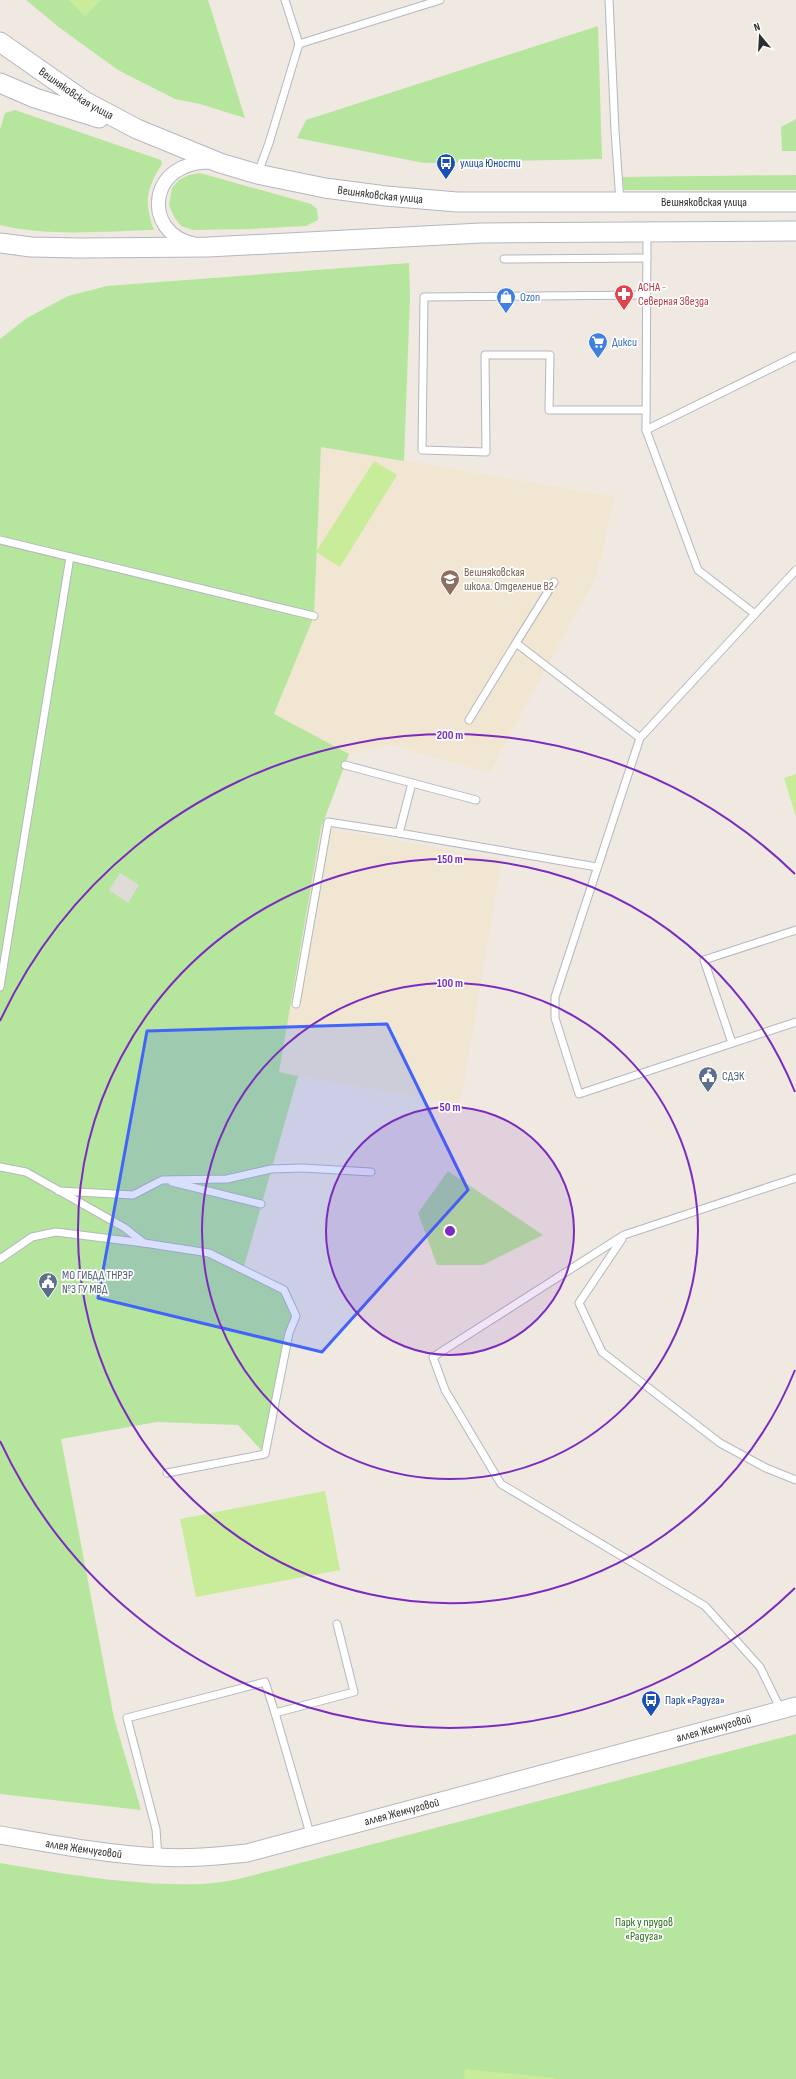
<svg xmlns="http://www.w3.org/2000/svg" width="796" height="2079" font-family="'Sofia Sans Condensed',sans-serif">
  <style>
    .education { fill: #f0e6d1 }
    .green { fill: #b6e59e }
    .pitch { fill: #c9ec9a }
    .plaza { fill: #dfdcd8 }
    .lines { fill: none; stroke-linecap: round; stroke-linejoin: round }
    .service-casing { stroke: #b4b7c1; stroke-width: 9 }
    .minor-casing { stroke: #b4b7c1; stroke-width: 15 }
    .tertiary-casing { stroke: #b4b7c1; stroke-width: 19 }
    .secondary-casing { stroke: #b4b7c1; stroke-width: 21 }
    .service { stroke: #fff; stroke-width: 7 }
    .minor { stroke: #fff; stroke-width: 13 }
    .tertiary { stroke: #fff; stroke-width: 17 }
    .secondary { stroke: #fff; stroke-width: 19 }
    .marked { fill: #4264fb; fill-opacity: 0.2; stroke: #4264fb; stroke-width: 3; stroke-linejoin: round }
    .ring { fill: none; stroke: #7b2cbf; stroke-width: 2 }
    .labels { text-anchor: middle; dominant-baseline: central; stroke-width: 3.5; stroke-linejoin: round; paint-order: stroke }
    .street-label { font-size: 12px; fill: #2e2e2e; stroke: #fff }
    .transit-label { font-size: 12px; fill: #164399; stroke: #fff; text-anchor: start }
    .health-label { font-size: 12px; fill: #be3a42; stroke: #fff; text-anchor: start }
    .shop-label { font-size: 12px; fill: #366cbe; stroke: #fff; text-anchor: start }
    .education-label { font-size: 12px; fill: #785e54; stroke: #fff; text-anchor: start }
    .service-label { font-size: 12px; fill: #4e5e75; stroke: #fff; text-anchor: start }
    .park-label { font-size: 12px; fill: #2c6e1b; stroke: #fff }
    .centre { fill: #7b2cbf; stroke: #fff; stroke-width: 2 }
    .ring-label { font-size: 12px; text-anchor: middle; font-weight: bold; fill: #7b2cbf; stroke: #fff; stroke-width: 3.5; stroke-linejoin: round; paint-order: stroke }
  </style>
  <rect width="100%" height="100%" fill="#efe9e1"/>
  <g class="education">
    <polygon points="321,446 615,497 596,577 489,773 391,745 349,754 274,714 314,616"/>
    <polygon points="321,828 502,859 460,1104 278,1073"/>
  </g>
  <g class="green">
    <polygon points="26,0 208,0 245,118 200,104 175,99 118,70 60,28"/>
    <polygon points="598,26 602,159 424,163 297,138 306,120"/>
    <path d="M 15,110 L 161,160 L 162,164 C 146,189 144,202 154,230 C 105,231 47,237 0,225 L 0,130 L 5,113 Z"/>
    <polygon points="796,119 796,151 782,151 781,127"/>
    <polygon points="200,173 311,204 317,209 318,220 306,226 251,229 193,230 181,226 174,217 169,205 172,188 179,180 189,175"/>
    <polygon points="796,175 796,190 624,190 622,177"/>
    <polygon points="409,263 410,297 404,461 321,447 314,616 274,714 349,754 321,828 279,1072 298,1076 243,1270 284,1290 296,1316 265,1454 238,1425 157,1422 61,1439 114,1718 141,1810 0,1794 0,339 27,318 68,296 107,286"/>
    <polygon points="448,1171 543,1235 483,1265 437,1265 418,1213"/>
    <path d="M 796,1734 L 796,2079 L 0,2079 L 0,1863 C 64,1874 135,1886 200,1884 C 213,1884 226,1881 239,1879 Z"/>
  </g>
  <g class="pitch">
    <polygon points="69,0 101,0 85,16"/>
    <polygon points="374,461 397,475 340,567 316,552"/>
    <polygon points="796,774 796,817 784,778"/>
    <polygon points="325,1491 340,1570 196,1597 180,1519"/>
    <polygon points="465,2069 555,2078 555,2079 464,2079"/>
  </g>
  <polygon class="plaza" points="120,873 139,885 128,903 109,890"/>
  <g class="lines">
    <g class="service-casing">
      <g id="service">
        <polyline points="285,0 299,44 440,0"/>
        <polyline points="609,0 615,131 620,202"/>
        <polyline points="258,173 269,143 299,44"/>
        <polyline points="647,233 646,430 698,570 755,614 640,738 555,997 555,1018 579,1094 796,1022"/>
        <polyline points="504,259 647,258"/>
        <polyline points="646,410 549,410 550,355 485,355 486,452 422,450 424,297 646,295"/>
        <polyline points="646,430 796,356"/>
        <polyline points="0,540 314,616"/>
        <polyline points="755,614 796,570"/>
        <polyline points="516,643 554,582"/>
        <polyline points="469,720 516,643 640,738"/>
        <polyline points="345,765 412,783 399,833 597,867"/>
        <polyline points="412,783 476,800"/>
        <polyline points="0,987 70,557"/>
        <polyline points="296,1004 328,822 399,833"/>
        <polyline points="732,1043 704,960 796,930"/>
        <polyline points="0,1167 26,1172 125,1228 144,1243"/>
        <polyline points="172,1182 261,1204"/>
        <polyline points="59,1191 133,1195 162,1180 227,1179 271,1169 303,1168 371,1172"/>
        <polyline points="622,1239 579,1303 602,1352 720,1443 766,1468 796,1480"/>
        <polyline points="0,1259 32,1237 56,1232 144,1243 209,1253 284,1290 296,1316 289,1333 265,1454 167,1473"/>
        <polyline points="781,1710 760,1667 705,1606 501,1484 445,1390 433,1357 624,1235 796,1178"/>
        <polyline points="311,1837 275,1713 354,1692 337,1624"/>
        <polyline points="158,1857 156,1829 127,1718 265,1682 275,1713"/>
      </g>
    </g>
    <g class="minor-casing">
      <path id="minor" d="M 194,244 C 141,233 147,159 213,162"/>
    </g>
    <g class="tertiary-casing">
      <g id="tertiary">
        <path id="s1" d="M 0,1835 C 52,1844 105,1854 158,1857 C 188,1859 217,1856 247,1853 L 796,1706"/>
      </g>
    </g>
    <g class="secondary-casing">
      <g id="secondary">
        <path id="s2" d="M 0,42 L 86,102 L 137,129 L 220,163 L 257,174 L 325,188 L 386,196 L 457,202 L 796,202"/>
        <polyline points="0,83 35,98 99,118"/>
        <polyline points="0,243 31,247 80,248 208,247 481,233 796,231"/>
      </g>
    </g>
    <use href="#service" class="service"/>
    <use href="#minor" class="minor"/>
    <use href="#tertiary" class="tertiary"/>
    <use href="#secondary" class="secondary"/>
  </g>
  <path class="marked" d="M 387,1024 L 468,1190 L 322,1352 L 98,1298 L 147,1031 Z"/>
  <circle cx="450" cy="1231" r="124" fill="#7b2cbf" fill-opacity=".12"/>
  <g class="ring">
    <circle cx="450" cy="1231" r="124"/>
    <circle cx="450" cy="1231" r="248"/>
    <path d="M795 1370A372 372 0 1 1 795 1092"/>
    <path d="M795 1588A496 496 0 0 1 0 1441M0 1021A496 496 0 0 1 795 874"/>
  </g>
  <defs>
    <g id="bus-pin" transform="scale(1)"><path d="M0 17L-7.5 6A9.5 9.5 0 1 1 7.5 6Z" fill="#1a4fb4" stroke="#fff"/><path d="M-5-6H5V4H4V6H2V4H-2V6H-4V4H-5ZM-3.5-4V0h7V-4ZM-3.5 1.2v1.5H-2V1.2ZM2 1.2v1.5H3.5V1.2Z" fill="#fff"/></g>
    <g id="pharmacy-pin" transform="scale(1)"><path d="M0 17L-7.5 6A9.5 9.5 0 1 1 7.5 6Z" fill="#e0444e" stroke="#fff"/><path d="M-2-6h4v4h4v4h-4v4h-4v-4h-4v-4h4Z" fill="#fff"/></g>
    <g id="shop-pin" transform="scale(1)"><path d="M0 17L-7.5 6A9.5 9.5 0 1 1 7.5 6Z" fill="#3f7fe0" stroke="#fff"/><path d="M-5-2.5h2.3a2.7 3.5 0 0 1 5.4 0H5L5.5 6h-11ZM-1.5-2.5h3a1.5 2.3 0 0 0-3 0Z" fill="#fff"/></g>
    <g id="supermarket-pin" transform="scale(1)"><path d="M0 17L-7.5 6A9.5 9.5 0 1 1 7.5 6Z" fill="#3f7fe0" stroke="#fff"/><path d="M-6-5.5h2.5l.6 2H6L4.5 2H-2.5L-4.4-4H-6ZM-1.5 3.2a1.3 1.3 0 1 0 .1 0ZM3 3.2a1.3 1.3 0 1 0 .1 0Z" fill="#fff"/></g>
    <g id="school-pin" transform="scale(1)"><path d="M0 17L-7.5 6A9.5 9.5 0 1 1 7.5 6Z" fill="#8d6e63" stroke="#fff"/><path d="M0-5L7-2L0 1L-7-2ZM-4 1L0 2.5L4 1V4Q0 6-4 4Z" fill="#fff"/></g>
    <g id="civic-pin" transform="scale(1)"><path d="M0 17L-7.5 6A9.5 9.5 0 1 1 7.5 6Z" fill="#5c6f8a" stroke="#fff"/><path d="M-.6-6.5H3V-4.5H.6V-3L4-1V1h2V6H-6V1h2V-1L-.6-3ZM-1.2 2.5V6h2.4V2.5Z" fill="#fff"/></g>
  </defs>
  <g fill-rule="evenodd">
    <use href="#bus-pin" x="446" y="163"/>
    <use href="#pharmacy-pin" x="624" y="294"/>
    <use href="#shop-pin" x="506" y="297"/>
    <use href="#supermarket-pin" x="598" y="342"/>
    <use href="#school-pin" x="450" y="579"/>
    <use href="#civic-pin" x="708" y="1076"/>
    <use href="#civic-pin" x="48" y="1282"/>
    <use href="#bus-pin" x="651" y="1700"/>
  </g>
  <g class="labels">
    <g class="street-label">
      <text stroke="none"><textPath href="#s2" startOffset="92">Вешняковская улица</textPath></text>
      <text stroke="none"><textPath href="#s2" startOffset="416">Вешняковская улица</textPath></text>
      <text stroke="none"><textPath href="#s2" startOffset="740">Вешняковская улица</textPath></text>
      <text stroke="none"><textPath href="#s1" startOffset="732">аллея Жемчуговой</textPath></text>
      <text stroke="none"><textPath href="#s1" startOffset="409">аллея Жемчуговой</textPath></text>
      <text stroke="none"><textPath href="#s1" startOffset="85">аллея Жемчуговой</textPath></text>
    </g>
    <g class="transit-label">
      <text x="460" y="163">улица Юности</text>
      <text x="665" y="1700">Парк «Радуга»</text>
    </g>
    <g class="health-label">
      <text x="638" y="287">АСНА -<tspan x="638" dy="14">Северная Звезда</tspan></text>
    </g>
    <g class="shop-label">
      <text x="520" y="297">Ozon</text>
      <text x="612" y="342">Дикси</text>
    </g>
    <g class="education-label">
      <text x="464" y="572">Вешняковская<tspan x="464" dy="14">школа. Отделение В2</tspan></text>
    </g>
    <g class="service-label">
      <text x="722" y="1076">СДЭК</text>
      <text x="62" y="1275">МО ГИБДД ТНРЭР<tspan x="62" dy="14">№3 ГУ МВД</tspan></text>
    </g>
    <g class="park-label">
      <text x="644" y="1922">Парк у прудов<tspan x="644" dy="14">«Радуга»</tspan></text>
    </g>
  </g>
  <circle cx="450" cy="1231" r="6" class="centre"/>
  <g class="ring-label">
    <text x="450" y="739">200 m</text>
    <text x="450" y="863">150 m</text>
    <text x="450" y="987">100 m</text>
    <text x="450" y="1111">50 m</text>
  </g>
  <g transform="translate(760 36) rotate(342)" stroke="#ffffff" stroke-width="3" paint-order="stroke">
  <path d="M0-3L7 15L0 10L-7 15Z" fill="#2e2e2e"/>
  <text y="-6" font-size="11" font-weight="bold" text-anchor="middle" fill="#2e2e2e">N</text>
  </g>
</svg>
